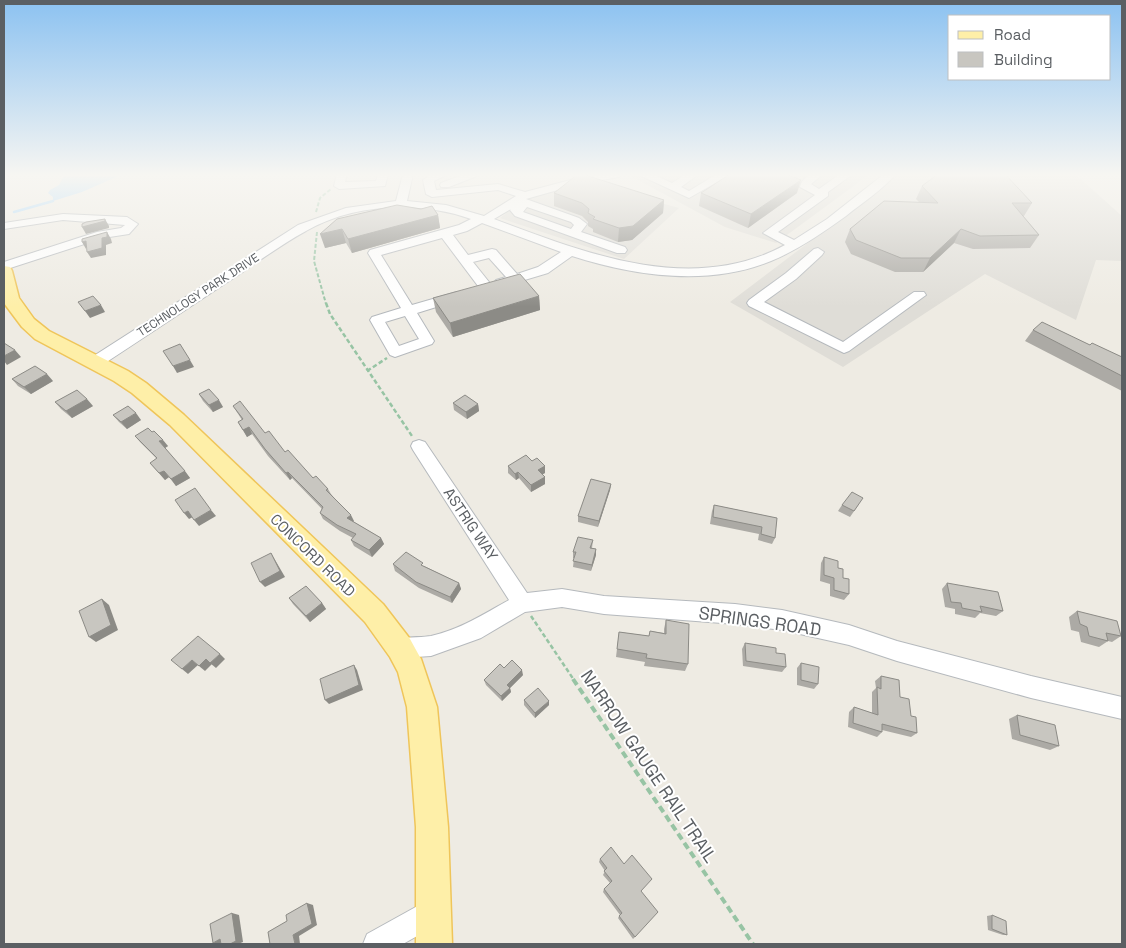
<svg xmlns="http://www.w3.org/2000/svg" width="1126" height="948" font-family="'Space Grotesk',sans-serif">
  <style>
    .industrial { fill: #dfddd7 }
    .water { fill: #a3d6fe }
    .lines { fill: none; stroke-linecap: round; stroke-linejoin: round }
    .stream { stroke: #a3d6fe; stroke-width: 2.5 }
    .minor-casing { stroke: #b5b9bd; stroke-width: 2 }
    .major-casing { stroke: #efc55a; stroke-width: 3 }
    .path-far2 { stroke: #97c4a4; stroke-width: 2; stroke-dasharray: 4 2; stroke-linecap: butt }
    .path-far1 { stroke: #97c4a4; stroke-width: 2.5; stroke-dasharray: 4.5 2.5; stroke-linecap: butt }
    .path { stroke: #97c4a4; stroke-width: 4; stroke-dasharray: 7 4; stroke-linecap: butt }
    .minor { fill: #fff; fill-rule: evenodd }
    .major { fill: #feefa8; fill-rule: evenodd }
    .wall { fill: #acaaa5 }
    .shaded-wall { fill: #8c8b86 }
    .building { fill: #c8c6c0; stroke: #8c8b86 }
    .labels { text-anchor: middle; dominant-baseline: central; stroke-width: 4; stroke-linejoin: round; paint-order: stroke }
    .far-street-label { font-size: 12px; fill: #5b5f63; stroke: #fff }
    .street-label { font-size: 15px; fill: #5b5f63; stroke: #fff }
    .near-street-label { font-size: 18px; fill: #5b5f63; stroke: #fff }
  </style>
  <rect width="100%" height="100%" fill="#eeebe3"/>
  <g class="industrial">
    <polygon points="627,174 870,174 776,243 725,227"/>
    <polygon points="899,174 1075,174 1122,216 1122,261 1096,260 1076,320 985,274 843,367 730,302"/>
    <polygon points="581,181 679,208 624,259 500,218 527,197"/>
  </g>
  <polygon class="water" points="65,174 123,174 82,192 53,201 53,197 48,193 50,190 59,185"/>
  <g class="lines">
    <polyline class="stream" points="14,212 53,201"/>
    <g class="minor-casing">
      <g id="minor">
        <polygon points="337,174 347,174 345,182 376,181 378,174 388,174 385,186 339,189 334,186"/>
        <path d="M 403,174 L 413,174 L 407,201 L 446,205 L 484,216 L 516,196 L 498,190 L 432,197 L 426,194 L 423,180 L 432,174 L 448,174 L 434,181 L 436,190 L 498,184 L 525,192 L 578,178 L 598,174 L 624,174 L 619,177 L 579,184 L 526,199 L 579,218 L 587,224 L 581,232 L 625,247 L 627,250 L 625,253 L 617,253 L 515,216 L 510,210 L 511,209 L 494,219 C 585,253 692,296 785,245 L 763,233 L 815,195 L 800,187 C 803,175 813,174 823,174 L 811,184 L 819,189 L 840,174 L 853,174 L 828,192 L 828,196 L 778,232 L 794,240 L 827,219 L 884,174 L 896,174 C 882,190 862,203 846,216 C 822,233 798,250 771,261 C 709,287 634,276 572,256 L 548,273 L 501,287 L 494,283 L 496,280 L 506,277 L 489,258 L 473,262 L 493,287 L 486,291 L 481,290 L 442,238 L 381,255 L 412,305 L 457,292 L 464,296 L 462,299 L 417,313 L 434,341 L 432,344 L 395,357 L 390,355 L 370,320 L 372,317 L 401,308 L 368,253 L 370,250 L 459,225 L 471,219 C 419,201 355,203 306,231 C 278,246 253,266 226,283 C 184,311 142,339 99,367 L 89,367 L 87,363 L 89,359 L 298,225 L 346,208 L 396,201 ZM 527,207 L 571,222 L 574,225 L 571,229 L 523,212 ZM 482,223 L 561,252 L 538,267 L 517,274 L 496,250 L 492,249 L 468,255 L 453,235 L 467,231 ZM 405,316 L 419,339 L 399,346 L 385,322 Z"/>
        <polygon points="465,174 482,174 449,187 441,187 440,185 441,183"/>
        <polygon points="637,174 652,174 672,183 686,174 699,174 681,187 689,191 717,174 731,174 689,198"/>
        <polygon points="63,214 127,217 138,224 129,234 103,238 4,270 4,262 97,232 121,228 125,225 63,220 4,229 4,223"/>
        <polygon points="818,248 824,252 822,255 796,279 764,302 843,342 914,292 924,292 926,295 849,351 844,353 749,306 747,303 749,300 786,273 814,249"/>
        <path d="M 419,440 L 425,442 L 527,593 L 562,589 L 604,596 L 735,604 L 782,610 L 849,625 L 897,641 L 1031,676 L 1122,697 L 1122,719 L 1031,698 L 897,661 L 849,645 L 782,630 L 735,624 L 604,614 L 562,607 L 525,612 L 481,638 L 431,656 L 400,658 L 392,655 L 389,648 L 392,641 C 405,636 418,638 431,636 C 459,630 484,614 509,600 L 413,450 L 411,446 L 413,442 Z"/>
        <polygon points="432,898 442,902 446,912 442,922 403,944 363,944 367,934"/>
      </g>
    </g>
    <g class="major-casing">
      <polygon id="major" points="4,266 10,267 12,271 19,298 34,319 49,331 128,371 146,383 184,415 383,604 410,639 421,659 437,707 448,827 452,944 416,944 416,827 407,707 398,672 390,657 365,622 170,425 132,393 114,381 35,339 22,327 4,303"/>
    </g>
    <g class="path-far2">
      <polyline points="316,212 320,198 331,189"/>
      <polyline points="317,232 314,261 326,304"/>
    </g>
    <g class="path-far1">
      <polyline points="326,303 330,314 412,436"/>
      <polyline points="367,371 387,358"/>
      <polyline points="531,616 574,680"/>
    </g>
    <polyline class="path" points="573,679 753,944"/>
    <use href="#minor" class="minor"/>
    <use href="#major" class="major"/>
  </g>
  <g class="wall">
    <polygon points="922,186 1032,203 1024,216 1023,216 1039,235 1030,248 973,249 954,243 923,272 895,272 851,254 845,242 850,229 919,202 916,199"/>
    <polygon points="554,193 664,200 663,213 632,240 618,242 593,232 593,229 588,226 588,222 582,216 554,206"/>
    <polygon points="701,193 797,193 748,228 699,206"/>
    <polygon points="438,215 440,228 352,253 346,243 325,248 337,219"/>
    <polygon points="539,296 540,310 453,337 436,312 433,298"/>
    <polygon points="1033,330 1090,345 1122,357 1122,391 1025,341"/>
    <polygon points="12,379 53,381 31,394 18,386"/>
    <polygon points="199,394 223,407 213,412 203,401"/>
    <polygon points="55,402 93,406 72,418 61,409"/>
    <polygon points="453,403 478,404 479,411 467,419 454,410"/>
    <polygon points="233,406 265,433 285,452 313,478 328,489 331,494 354,522 381,538 384,544 372,557 354,546 351,540 353,538 340,531 323,519 320,513 322,509 292,478 290,480 268,456 252,434 247,437 238,422 242,420"/>
    <polygon points="113,415 141,420 127,429 119,422"/>
    <polygon points="135,436 168,446 165,448 190,478 176,486 169,477 165,480 150,463 157,459 140,442"/>
    <polygon points="532,461 545,466 545,473 542,474 545,477 545,484 531,492 519,478 516,480 508,473 508,466"/>
    <polygon points="611,484 610,490 598,527 578,522 578,516"/>
    <polygon points="859,504 850,517 838,511 842,505"/>
    <polygon points="714,505 777,518 775,538 772,544 758,540 759,534 710,524 712,511"/>
    <polygon points="593,540 592,548 596,549 596,555 591,571 573,567 574,558 573,558 573,552"/>
    <polygon points="824,557 838,568 843,578 849,594 844,600 830,596 830,584 820,581 821,563"/>
    <polygon points="393,564 424,566 459,583 461,589 452,603 419,588 395,571"/>
    <polygon points="947,583 1003,611 996,616 980,613 975,618 955,614 955,609 945,607 942,589"/>
    <polygon points="289,598 322,603 326,609 310,622 293,604"/>
    <polygon points="1077,611 1121,636 1112,642 1108,641 1099,647 1081,642 1079,632 1071,630 1069,617"/>
    <polygon points="666,620 688,664 685,671 644,666 645,662 616,657 619,632 649,636 650,631 664,633 664,629"/>
    <polygon points="745,643 786,667 782,672 743,666 742,649"/>
    <polygon points="801,663 818,684 814,689 797,685 797,668"/>
    <polygon points="504,668 523,675 510,688 511,692 502,701 486,685 484,680"/>
    <polygon points="881,676 900,697 911,716 917,733 911,737 882,730 882,732 877,737 848,727 849,712 854,707 872,713 872,692 876,688 875,681"/>
    <polygon points="524,700 549,705 535,718 524,705"/>
    <polygon points="1017,715 1059,746 1050,750 1012,739 1009,719"/>
    <polygon points="600,859 641,891 635,937 633,939 618,918 620,915 603,892 604,889 610,883 603,875 605,871 599,862"/>
    <polygon points="992,915 1007,935 1003,935 988,930 987,916"/>
  </g>
  <g class="shaded-wall">
    <polygon points="801,180 797,193 748,228 751,214"/>
    <polygon points="664,200 663,213 632,240 618,242 619,228"/>
    <polygon points="438,215 440,228 352,253 348,239"/>
    <polygon points="105,219 109,226 109,228 86,234 82,227"/>
    <polygon points="342,229 346,243 325,248 320,234"/>
    <polygon points="961,229 954,243 923,272 930,258"/>
    <polygon points="107,232 111,239 112,243 106,245 106,255 91,258 87,252"/>
    <polygon points="86,241 86,249 82,242"/>
    <polygon points="539,296 540,310 453,337 450,323"/>
    <polygon points="101,305 105,312 90,318 85,311"/>
    <polygon points="15,350 21,357 7,365 4,361 4,356"/>
    <polygon points="190,360 194,367 177,373 173,366"/>
    <polygon points="47,374 53,381 31,394 24,387"/>
    <polygon points="87,399 93,406 72,418 66,411"/>
    <polygon points="219,400 223,407 213,412 209,405"/>
    <polygon points="478,404 479,411 467,419 466,412"/>
    <polygon points="136,413 141,420 127,429 121,422"/>
    <polygon points="249,427 252,434 247,437 243,430"/>
    <polygon points="163,440 168,446 165,448 159,441"/>
    <polygon points="545,466 545,473 538,477 538,470"/>
    <polygon points="164,471 169,477 165,480 159,473"/>
    <polygon points="185,471 190,478 176,486 171,479"/>
    <polygon points="288,472 292,478 290,480 286,473"/>
    <polygon points="518,472 519,478 516,480 515,474"/>
    <polygon points="545,477 545,484 531,492 531,485"/>
    <polygon points="611,484 610,490 598,527 599,521"/>
    <polygon points="211,510 216,516 199,526 194,520"/>
    <polygon points="188,511 193,517 189,519 184,513"/>
    <polygon points="351,515 354,521 350,524 347,518"/>
    <polygon points="381,538 384,544 372,557 369,550"/>
    <polygon points="596,549 596,555 591,571 592,565"/>
    <polygon points="271,553 285,577 265,587 260,582"/>
    <polygon points="459,583 461,589 452,603 450,597"/>
    <polygon points="102,599 109,605 118,630 96,642 89,637"/>
    <polygon points="322,603 326,609 310,622 306,616"/>
    <polygon points="220,654 225,659 216,668 210,663"/>
    <polygon points="206,659 212,664 205,671 199,666"/>
    <polygon points="192,660 198,665 188,674 182,669"/>
    <polygon points="354,665 357,670 363,690 329,704 325,700"/>
    <polygon points="522,670 523,675 510,688 511,692 502,701 501,696 507,685"/>
    <polygon points="549,701 549,705 535,718 535,713"/>
    <polygon points="307,903 313,905 317,925 299,936 300,944 295,944 293,935"/>
    <polygon points="232,913 239,915 243,942 238,944 230,944"/>
    <polygon points="220,939 228,939 220,944 213,943"/>
  </g>
  <g class="building">
    <polygon points="578,174 582,174 664,200 633,226 619,228 593,219 595,217 588,213 589,209 582,203 554,193"/>
    <polygon points="730,174 786,174 801,180 751,214 701,193"/>
    <polygon points="938,174 1005,174 1032,203 1012,203 1039,235 980,236 961,229 930,258 901,258 856,240 850,229 884,201 938,203 922,186"/>
    <polygon points="397,205 421,209 432,206 438,215 348,239 342,229 320,234 337,219"/>
    <polygon points="105,219 105,221 82,227 82,224 86,222"/>
    <polygon points="107,232 107,237 102,238 102,248 87,252 86,241 82,242 82,239"/>
    <polygon points="520,274 539,296 450,323 433,298"/>
    <polygon points="93,296 101,305 85,311 78,302"/>
    <polygon points="1042,322 1090,345 1092,343 1122,357 1122,376 1033,330"/>
    <polygon points="4,343 15,350 4,356"/>
    <polygon points="180,344 190,360 173,366 163,351"/>
    <polygon points="35,366 47,374 24,387 12,379"/>
    <polygon points="209,389 219,400 209,405 199,394"/>
    <polygon points="77,390 87,399 66,411 55,402"/>
    <polygon points="465,395 478,404 466,412 453,403"/>
    <polygon points="240,401 265,433 269,431 285,452 288,450 313,478 316,476 328,489 326,490 351,515 347,518 381,538 369,550 351,540 356,534 337,525 320,513 323,507 288,472 286,473 265,449 249,427 243,430 238,422 243,419 233,406"/>
    <polygon points="128,406 136,413 121,422 113,415"/>
    <polygon points="148,428 152,432 154,431 163,440 159,441 185,471 171,479 164,471 159,473 150,463 157,458 135,436"/>
    <polygon points="526,455 532,461 537,458 545,466 538,470 545,477 531,485 518,472 515,474 508,466"/>
    <polygon points="591,479 611,484 599,521 578,516"/>
    <polygon points="195,488 211,510 194,520 188,511 184,513 175,500"/>
    <polygon points="852,492 863,498 854,511 842,505"/>
    <polygon points="714,505 777,518 775,538 761,534 762,527 713,517"/>
    <polygon points="578,537 593,540 590,548 596,549 592,565 573,561 576,552 573,552"/>
    <polygon points="406,552 423,563 421,565 459,583 450,597 416,582 393,564"/>
    <polygon points="271,553 280,571 260,582 251,563"/>
    <polygon points="824,557 838,561 838,568 843,569 843,578 849,579 849,594 834,590 834,578 824,575"/>
    <polygon points="947,583 998,592 1003,611 980,606 982,612 962,608 961,603 951,602"/>
    <polygon points="306,586 322,603 306,616 289,598"/>
    <polygon points="102,599 111,625 89,637 79,611"/>
    <polygon points="1077,611 1117,621 1121,636 1106,633 1108,641 1089,636 1087,627 1080,624"/>
    <polygon points="666,620 689,624 688,664 646,658 647,654 617,649 619,632 649,636 650,631 666,634"/>
    <polygon points="198,636 220,654 210,663 206,659 199,666 192,660 182,669 171,660"/>
    <polygon points="745,643 776,648 776,653 785,654 786,667 746,661"/>
    <polygon points="512,660 522,670 507,685 510,688 501,696 484,680 500,664 504,668"/>
    <polygon points="801,663 819,667 818,684 801,680"/>
    <polygon points="354,665 359,685 325,700 320,679"/>
    <polygon points="881,676 899,680 900,697 909,699 911,716 916,717 917,733 882,724 882,732 853,723 854,707 878,715 877,687 881,689"/>
    <polygon points="538,688 549,701 535,713 524,700"/>
    <polygon points="1017,715 1055,725 1059,746 1020,735"/>
    <polygon points="611,847 624,864 632,855 652,879 641,891 658,912 635,937 619,916 622,913 604,889 612,881 604,871 607,868 600,859"/>
    <polygon points="307,903 312,924 293,935 295,944 270,944 268,932 287,921 286,915"/>
    <polygon points="232,913 236,941 230,944 221,944 220,939 213,943 210,924"/>
    <polygon points="992,915 1006,921 1007,935 992,929"/>
  </g>
  <linearGradient id="sky" x2="0" y2="1"><stop stop-color="#8cc2f1"/><stop offset="0.57" stop-color="#f7f6f2"/><stop offset="1" stop-color="#f7f6f2" stop-opacity="0"/></linearGradient>
  <rect width="1126" height="307" fill="url(#sky)"/>
  <g class="labels">
    <g class="far-street-label">
      <text transform="translate(198 295) rotate(-33)">TECHNOLOGY PARK DRIVE</text>
    </g>
    <g class="street-label">
      <text transform="translate(471 524) rotate(56)">ASTRIG WAY</text>
      <text transform="translate(313 555) rotate(44)">CONCORD ROAD</text>
    </g>
    <g class="near-street-label">
      <text transform="translate(760 621) rotate(8)">SPRINGS ROAD</text>
      <text transform="translate(649 766) rotate(56)">NARROW GAUGE RAIL TRAIL</text>
    </g>
  </g>
  <rect width="1126" height="948" fill="none" stroke="#5b5f63" stroke-width="10"/>
  <rect x="948" y="15" width="162" height="65" fill="#ffffff" stroke="#bdbfc1"/>
  <rect x="958" y="31" width="25" height="8" fill="#feefa8" stroke="#bdbfc1"/>
  <text x="994" y="40" font-size="15" fill="#5b5f63">Road</text>
  <rect x="958" y="52" width="25" height="15" fill="#c8c6c0" stroke="#bdbfc1"/>
  <text x="994" y="65" font-size="15" fill="#5b5f63">Building</text>
</svg>
